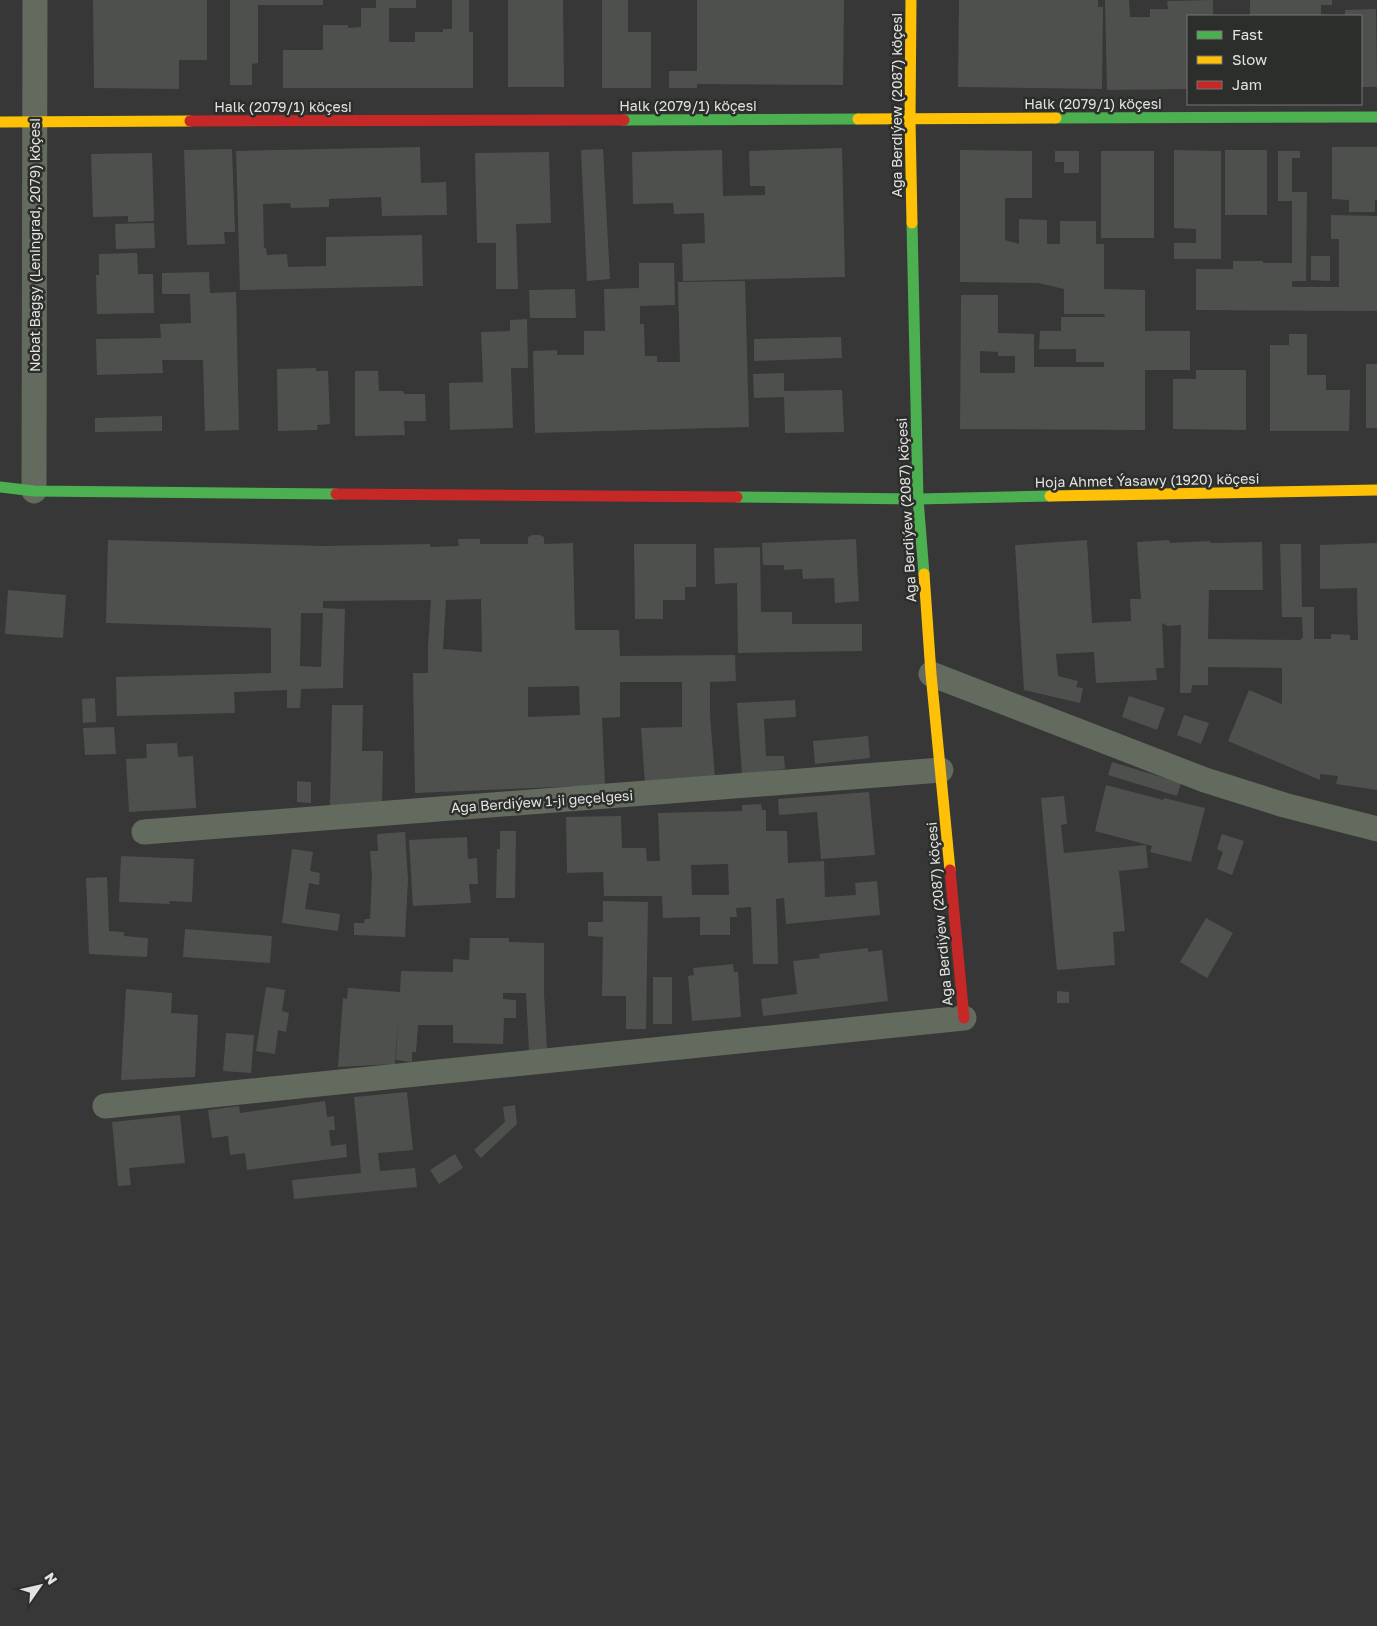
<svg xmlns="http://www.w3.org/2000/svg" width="1377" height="1626" font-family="'Golos Text',sans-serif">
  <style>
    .building { fill: #4e504e; fill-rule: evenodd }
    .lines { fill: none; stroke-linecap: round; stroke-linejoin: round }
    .street { stroke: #636a5e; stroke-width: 25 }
    .fast { stroke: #4caf50; stroke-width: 11 }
    .slow { stroke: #ffc107; stroke-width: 11 }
    .jam { stroke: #c62828; stroke-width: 11 }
    .labels { text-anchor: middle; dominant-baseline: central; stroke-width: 5; stroke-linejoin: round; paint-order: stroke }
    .street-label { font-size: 14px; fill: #e2e3e1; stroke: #2c2e2b }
  </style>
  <rect width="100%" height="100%" fill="#363736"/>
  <g class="building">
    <polygon points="93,0 207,0 207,60 179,60 179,89 94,88"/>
    <polygon points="230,0 323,0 323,5 258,5 258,63 252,64 252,85 230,85"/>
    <polygon points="376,0 416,0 416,8 389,8 389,42 415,42 415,32 443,32 443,29 452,29 452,0 469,0 469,32 473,32 473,88 283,88 283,50 323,50 323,25 348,25 348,28 361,27 361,8 376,8"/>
    <polygon points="508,0 563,0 564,87 508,87"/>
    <polygon points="602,0 628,0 628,32 651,32 651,88 602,88"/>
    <polygon points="697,0 844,0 843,85 697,84 697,88 669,88 669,71 697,71"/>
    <polygon points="959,0 1098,0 1098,7 1103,7 1102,89 958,87"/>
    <polygon points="1105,0 1129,0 1130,17 1150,17 1150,9 1168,9 1167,1 1213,0 1213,16 1188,16 1188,89 1107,90"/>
    <polygon points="1250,0 1332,0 1332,5 1321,5 1321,16 1250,16"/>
    <polygon points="1376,9 1377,87 1361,87 1361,16 1345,16 1345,10"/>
    <polygon points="420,147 421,183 446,182 447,215 382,216 381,197 329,199 329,207 291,208 290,203 263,204 264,248 266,248 267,255 287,254 288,267 326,266 326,237 422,235 423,286 240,290 236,151"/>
    <polygon points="1332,147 1377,147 1377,200 1375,200 1375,212 1349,212 1349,200 1332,199"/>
    <polygon points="842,148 845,277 683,281 682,244 705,243 704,213 674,214 673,203 633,204 632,152 722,150 723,196 765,195 765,186 750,186 749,151"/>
    <polygon points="232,149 235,232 224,232 225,244 187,245 184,150"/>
    <polygon points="603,149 610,279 587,281 581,150"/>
    <path d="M 960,150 L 1032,151 L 1032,198 L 1005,198 L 1005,240 L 1019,244 L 1019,219 L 1047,220 L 1047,244 L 1060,244 L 1060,221 L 1096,221 L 1096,244 L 1104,244 L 1104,289 L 1145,290 L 1145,331 L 1190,331 L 1190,370 L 1145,370 L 1145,430 L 960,429 L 961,295 L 998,295 L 998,333 L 1034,334 L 1034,367 L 1104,367 L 1104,362 L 1076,362 L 1076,349 L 1039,349 L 1040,331 L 1061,331 L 1061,317 L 1105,317 L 1104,314 L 1064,314 L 1064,289 L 1038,283 L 960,282 ZM 980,351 L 998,352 L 998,356 L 1015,356 L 1015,373 L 980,373 Z"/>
    <polygon points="1174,150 1221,151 1221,259 1174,259 1174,243 1196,243 1196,229 1174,228"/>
    <rect x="1225" y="150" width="42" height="65"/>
    <polygon points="1055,151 1079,151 1079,173 1064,173 1064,162 1055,162"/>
    <rect x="1101" y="151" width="53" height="87"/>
    <polygon points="1278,151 1300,151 1300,158 1292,158 1292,192 1307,192 1306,281 1292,281 1292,287 1339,287 1339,239 1331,239 1331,215 1377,216 1377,311 1196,310 1196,269 1233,269 1233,261 1263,261 1263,263 1292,263 1292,201 1278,201"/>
    <polygon points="549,152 551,223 516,224 518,289 496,289 496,243 477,243 475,153"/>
    <polygon points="152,153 154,221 128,222 128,216 93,217 91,154"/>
    <polygon points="154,223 155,248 116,249 115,224"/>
    <polygon points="137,253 138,274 153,274 154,313 97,314 96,275 99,275 99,254"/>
    <polygon points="1311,256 1330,256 1330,281 1311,280"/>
    <polygon points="639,263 674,263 675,305 640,306 640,324 644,324 645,356 657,356 657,362 680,362 678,282 745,281 749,427 535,433 533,351 557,350 557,355 584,355 584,331 605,331 604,289 639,288"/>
    <polygon points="209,272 210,293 236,292 239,430 205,431 203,360 162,360 163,373 97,375 96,339 161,338 160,324 191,323 190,294 162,294 162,273"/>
    <polygon points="575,289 576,318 530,318 529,290"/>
    <polygon points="527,319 528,368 511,368 513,428 450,430 449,383 483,382 481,332 510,331 510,320"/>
    <polygon points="1289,334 1307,334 1307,375 1326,375 1326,390 1350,390 1349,431 1270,431 1270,345 1289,345"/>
    <polygon points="841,337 842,358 754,361 754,339"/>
    <rect x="1366" y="364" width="11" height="64"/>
    <polygon points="316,368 316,371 328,371 330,424 317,425 318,430 278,431 277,369"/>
    <polygon points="1196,370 1246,370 1246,430 1173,429 1173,379 1196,379"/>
    <polygon points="355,371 378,371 379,391 403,391 404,394 425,394 426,421 404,421 405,435 355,436"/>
    <polygon points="784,373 784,391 842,390 844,432 785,433 784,397 754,398 753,374"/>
    <polygon points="162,416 162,431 95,432 95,418"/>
    <path d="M 532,535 L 540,535 L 544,537 L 544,544 L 573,543 L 575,630 L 619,630 L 620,656 L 735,655 L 736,681 L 710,682 L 710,715 L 715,778 L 645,783 L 641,728 L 682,727 L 682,682 L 620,682 L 620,717 L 602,718 L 605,785 L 415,793 L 413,673 L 428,673 L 428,648 L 431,600 L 323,601 L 323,608 L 345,609 L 343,688 L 301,689 L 300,708 L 287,708 L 287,690 L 234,692 L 235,713 L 117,716 L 116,677 L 271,673 L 271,628 L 106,623 L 108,540 L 324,546 L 430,544 L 430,547 L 459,546 L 458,539 L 480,539 L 480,544 L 528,544 L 528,537 ZM 481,599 L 482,652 L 443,649 L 446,600 ZM 301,613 L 323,613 L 321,667 L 300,666 ZM 579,686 L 580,715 L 528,717 L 528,687 Z"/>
    <polygon points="856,539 859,601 835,603 834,578 803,579 802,569 784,570 784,565 763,565 762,543"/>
    <polygon points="1087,540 1092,623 1131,621 1130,599 1141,599 1137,542 1169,540 1170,543 1210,541 1211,543 1262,542 1263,590 1209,590 1208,639 1301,640 1301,638 1303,638 1302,617 1282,617 1280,544 1301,544 1302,607 1314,607 1314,639 1331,639 1331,634 1350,635 1350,640 1358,640 1357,588 1320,589 1320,545 1377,543 1377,790 1336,784 1338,776 1320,774 1320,780 1228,741 1249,690 1282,704 1282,668 1208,667 1208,685 1192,685 1191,693 1180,693 1181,625 1168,626 1162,623 1164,668 1156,668 1157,680 1096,683 1094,652 1056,654 1058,676 1078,681 1076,687 1083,688 1080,703 1024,690 1015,545"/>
    <polygon points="634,544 696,544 696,587 685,587 685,600 663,600 663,619 635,619"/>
    <polygon points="760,547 761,612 792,612 792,624 862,624 862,651 738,653 737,583 715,584 714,548"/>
    <polygon points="8,590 66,595 63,638 5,634"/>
    <polygon points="1129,696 1165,708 1157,730 1122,717"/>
    <polygon points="95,698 96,722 83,723 82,699"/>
    <polygon points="795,700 796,717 764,719 766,756 784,756 785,769 742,775 737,703"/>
    <polygon points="332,705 363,705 362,751 383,751 382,807 330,806"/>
    <polygon points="1184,715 1209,723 1201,744 1177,735"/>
    <polygon points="114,727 116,754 85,755 83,728"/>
    <polygon points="868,736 870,758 815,764 813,741"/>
    <polygon points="177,743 178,757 193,756 196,808 129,812 126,759 147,758 146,744"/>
    <polygon points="1112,762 1181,783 1177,796 1108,775"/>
    <polygon points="297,781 311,782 311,803 297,802"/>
    <polygon points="1106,785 1163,800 1164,798 1205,808 1191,862 1150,852 1152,846 1095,831"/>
    <polygon points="869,792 875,855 821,859 817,812 779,815 778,799"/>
    <polygon points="1064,796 1067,824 1061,825 1064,853 1146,845 1148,868 1119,871 1125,931 1113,932 1115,965 1057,970 1041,798"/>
    <path d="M 761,804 L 762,810 L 766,810 L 766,831 L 787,831 L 788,863 L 824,861 L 825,897 L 856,895 L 855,883 L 877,881 L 880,915 L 786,924 L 784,898 L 776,899 L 778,964 L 753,964 L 751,907 L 736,908 L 737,917 L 730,917 L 730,935 L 700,935 L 700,917 L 663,918 L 662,896 L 604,896 L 603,872 L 567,873 L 566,817 L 621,816 L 622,848 L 646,848 L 647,861 L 660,861 L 658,813 L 742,811 L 742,805 ZM 728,864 L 729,895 L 692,895 L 691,865 Z"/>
    <polygon points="500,831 516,831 515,898 496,898 497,849 500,849"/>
    <polygon points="405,832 408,879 405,937 354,935 354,923 364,923 365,919 370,919 372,877 370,851 378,851 377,834"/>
    <polygon points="1222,834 1244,841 1232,875 1217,869 1223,852 1217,849"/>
    <polygon points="467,837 468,859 477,858 478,884 469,884 471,903 413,906 409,840"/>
    <polygon points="292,849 313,852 310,871 320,873 319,885 309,883 305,909 340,914 338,931 282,923"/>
    <polygon points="121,856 194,859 192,902 169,901 170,904 119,902"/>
    <polygon points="107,877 109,931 124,932 124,936 148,938 147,957 89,954 86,878"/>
    <polygon points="603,901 648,902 646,1029 626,1029 626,996 602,996 603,937 588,936 588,922 603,922"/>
    <polygon points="1206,918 1233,933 1207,978 1180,962"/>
    <polygon points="185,929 272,936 270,963 183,957"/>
    <polygon points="470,938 509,938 509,942 544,943 544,993 547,1050 529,1051 526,993 503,993 503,999 516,1000 516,1018 504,1018 503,1044 453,1043 453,1025 418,1025 416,1052 412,1052 412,1062 396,1060 398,1019 395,1064 338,1067 343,998 347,999 348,988 400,992 401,971 453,972 453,959 469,960"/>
    <polygon points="868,948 868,952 882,950 888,1001 763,1016 761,999 797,994 793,961 820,958 819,954"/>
    <polygon points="733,964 734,972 738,972 741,1017 692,1021 688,976 694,975 693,968"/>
    <rect x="653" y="977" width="19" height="47"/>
    <polygon points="266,987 285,990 282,1011 289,1013 286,1032 278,1030 275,1054 256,1051"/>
    <polygon points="126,989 172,993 171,1013 198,1015 195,1077 121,1080"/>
    <polygon points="1057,991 1069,992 1069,1003 1057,1003"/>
    <polygon points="226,1033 254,1035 251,1073 223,1071"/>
    <polygon points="407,1092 413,1150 378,1153 380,1171 415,1168 417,1187 294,1199 292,1180 361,1173 354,1097"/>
    <polygon points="325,1101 327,1117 334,1116 335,1130 329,1130 331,1146 346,1144 347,1157 247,1170 245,1153 230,1155 228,1136 212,1138 208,1110 239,1106 240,1113"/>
    <polygon points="515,1105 517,1124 481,1158 474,1150 505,1122 503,1107"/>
    <polygon points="180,1115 185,1163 129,1168 131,1185 118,1186 112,1122"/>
    <polygon points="455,1154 463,1168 439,1184 430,1170"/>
  </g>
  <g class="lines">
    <g class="street">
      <polyline points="34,491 35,0"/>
      <polyline points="931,674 1205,780 1284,805 1377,829"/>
      <polyline points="144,832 941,770"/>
      <polyline points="105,1106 964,1018"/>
    </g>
    <g class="fast">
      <polyline points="1056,118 1377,117"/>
      <polyline points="624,120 858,119"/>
      <polyline points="912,223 918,499 924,574"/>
      <polyline points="0,487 34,491 336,494"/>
      <polyline points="737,497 918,499 1050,496"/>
    </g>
    <g class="slow">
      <polyline points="911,0 910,119 912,223"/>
      <polyline points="858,119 1056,118"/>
      <polyline points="0,122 190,121"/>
      <polyline points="1050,496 1377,490"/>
      <polyline points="924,574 931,674 950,870"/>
    </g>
    <g class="jam">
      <polyline points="190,121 624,120"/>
      <polyline points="336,494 737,497"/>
      <polyline points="950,870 964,1018"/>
    </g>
  </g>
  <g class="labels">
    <g class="street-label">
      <text x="1093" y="103">Halk (2079/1) köçesi</text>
      <text x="688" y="105">Halk (2079/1) köçesi</text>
      <text transform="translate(896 105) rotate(-90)">Aga Berdiýew (2087) köçesi</text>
      <text x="283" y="106">Halk (2079/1) köçesi</text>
      <text transform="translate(34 245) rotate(-90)">Nobat Bagşy (Leningrad, 2079) köçesi</text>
      <text transform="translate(1147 480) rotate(-1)">Hoja Ahmet Ýasawy (1920) köçesi</text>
      <text transform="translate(906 510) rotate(-93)">Aga Berdiýew (2087) köçesi</text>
      <text transform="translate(542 801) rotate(-4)">Aga Berdiýew 1-ji geçelgesi</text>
      <text transform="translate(939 914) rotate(-95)">Aga Berdiýew (2087) köçesi</text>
    </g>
  </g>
  <rect x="1187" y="15" width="175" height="90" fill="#2c2e2b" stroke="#757674"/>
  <rect x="1197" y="31" width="25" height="8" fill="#4caf50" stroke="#757674"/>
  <text x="1232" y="40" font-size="15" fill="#e2e3e1">Fast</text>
  <rect x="1197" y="56" width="25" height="8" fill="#ffc107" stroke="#757674"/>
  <text x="1232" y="65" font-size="15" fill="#e2e3e1">Slow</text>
  <rect x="1197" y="81" width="25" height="8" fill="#c62828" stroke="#757674"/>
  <text x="1232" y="90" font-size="15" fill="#e2e3e1">Jam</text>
  <g transform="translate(40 1586) rotate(56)" stroke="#2c2e2b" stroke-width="4" paint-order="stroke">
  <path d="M0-4L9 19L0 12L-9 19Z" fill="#e2e3e1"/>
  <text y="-8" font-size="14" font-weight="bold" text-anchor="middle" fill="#e2e3e1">N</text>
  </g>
</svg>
